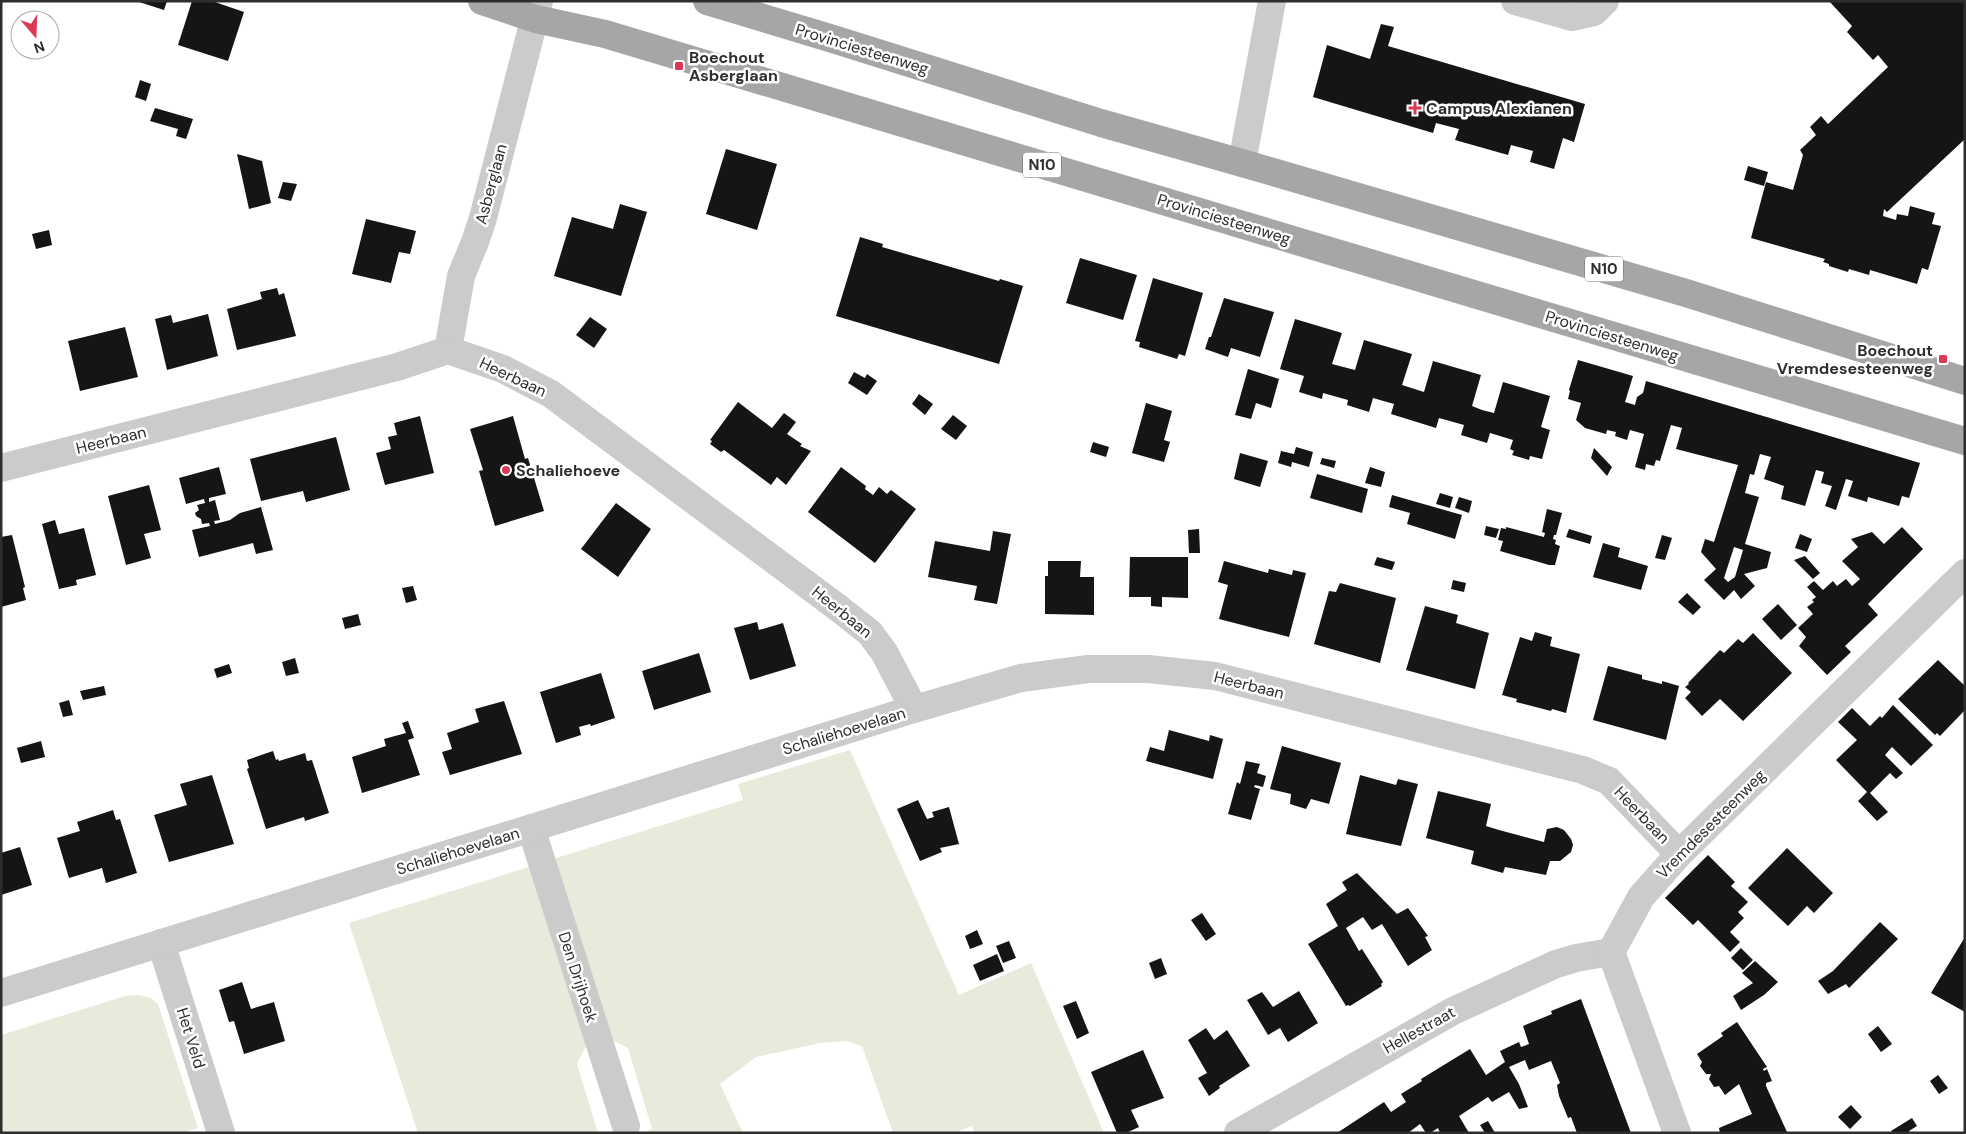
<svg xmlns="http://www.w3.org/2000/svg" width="1966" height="1134" font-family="'DM Sans',sans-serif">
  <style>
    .green { fill: #e6ebdc }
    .building { fill: #151515; fill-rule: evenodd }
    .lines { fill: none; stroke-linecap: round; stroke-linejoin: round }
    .minor { stroke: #cbcbcb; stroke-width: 28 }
    .major { stroke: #a6a6a6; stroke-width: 28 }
    .poi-dot { fill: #dc3956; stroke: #fff; stroke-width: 2 }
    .labels { text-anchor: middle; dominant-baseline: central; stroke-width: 5; stroke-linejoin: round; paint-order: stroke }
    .shield { fill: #fff; stroke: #6d6d6d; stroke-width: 1 }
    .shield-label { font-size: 15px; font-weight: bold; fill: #2e2e2e }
    .street-label { font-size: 16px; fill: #2e2e2e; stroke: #fff }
    .poi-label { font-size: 16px; font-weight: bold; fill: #2e2e2e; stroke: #fff; text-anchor: start }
  </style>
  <rect width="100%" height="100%" fill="#fff"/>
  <g class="green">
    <polygon points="850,750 959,995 1031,963 1104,1133 975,1133 972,1126 955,1133 893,1133 862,1046 847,1041 820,1043 756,1057 720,1084 743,1133 642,1133 652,1129 628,1048 610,1039 556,864 556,858 743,800 738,784"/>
    <polygon points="529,867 532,873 586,1046 577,1064 598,1133 418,1133 349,923"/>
    <polygon points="139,995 151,998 158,1004 198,1128 182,1133 1,1133 1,1035 125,996"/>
  </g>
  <g class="building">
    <polygon points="136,1 167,1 164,10"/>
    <polygon points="192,1 212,1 244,12 228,61 178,45"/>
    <polygon points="1829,1 1965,1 1965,139 1887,212 1884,209 1883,216 1896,220 1897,214 1908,216 1910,206 1935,213 1932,224 1941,226 1928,270 1922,268 1917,284 1870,270 1869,275 1849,269 1848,272 1829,266 1829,264 1823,262 1825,259 1751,238 1766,182 1793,190 1803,155 1800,150 1816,135 1810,127 1821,116 1828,124 1888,67 1878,55 1873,60 1847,32 1852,26"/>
    <polygon points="1381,24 1394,27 1388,46 1585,104 1574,142 1563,138 1554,169 1530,162 1533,151 1511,145 1508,155 1455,140 1459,129 1436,123 1433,133 1313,97 1327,45 1370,59"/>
    <polygon points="140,80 151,84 146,101 135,97"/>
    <polygon points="155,108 193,119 186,139 176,136 178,129 150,121"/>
    <polygon points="726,149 777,164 757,230 706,214"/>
    <polygon points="237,154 262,161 271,203 249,209"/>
    <polygon points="1748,166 1768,172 1764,186 1744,180"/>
    <polygon points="283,182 297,184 291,201 278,198"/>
    <polygon points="620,204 647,212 621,296 554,276 572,217 613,229"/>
    <polygon points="366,219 416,231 410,254 399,252 391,283 352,274"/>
    <polygon points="49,230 52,245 36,249 32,234"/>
    <polygon points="860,237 883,244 882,247 999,281 1000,279 1023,286 999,364 836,316"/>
    <polygon points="1080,258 1137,275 1123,320 1066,303"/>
    <polygon points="1153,278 1203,293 1185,356 1179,354 1177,359 1139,347 1140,342 1135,341"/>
    <polygon points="277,288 279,295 284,293 296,336 237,350 227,309 262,299 260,292"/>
    <polygon points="1224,298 1274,312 1260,357 1231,348 1228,357 1205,349 1209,337 1211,337"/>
    <polygon points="208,314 218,356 167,370 155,319 171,315 173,323"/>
    <polygon points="590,317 607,329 594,348 576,335"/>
    <polygon points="1295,319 1342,333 1332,364 1355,370 1364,340 1412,354 1402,385 1424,392 1433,361 1481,375 1472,406 1482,410 1494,413 1503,382 1550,396 1541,427 1550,430 1542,459 1530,456 1529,460 1512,455 1514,451 1510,449 1513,440 1490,433 1487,443 1461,435 1464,425 1439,418 1436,428 1391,414 1394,404 1373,398 1369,412 1347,405 1348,400 1323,393 1322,399 1299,392 1304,376 1280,369"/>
    <polygon points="125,327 138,377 80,391 68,341"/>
    <path d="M 1578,360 L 1633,376 L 1625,402 L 1635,405 L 1637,397 L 1643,393 L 1646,381 L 1920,463 L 1909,498 L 1902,496 L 1899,506 L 1868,497 L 1867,502 L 1848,496 L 1853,481 L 1846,479 L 1836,510 L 1825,506 L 1832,486 L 1821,483 L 1824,472 L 1816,470 L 1805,506 L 1781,499 L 1784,486 L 1764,479 L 1771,457 L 1760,454 L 1754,475 L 1750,474 L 1745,493 L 1759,497 L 1745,544 L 1771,552 L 1767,568 L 1744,574 L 1755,586 L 1741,599 L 1734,590 L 1724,600 L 1704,580 L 1716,569 L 1701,552 L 1705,539 L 1714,542 L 1738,465 L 1676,449 L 1682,428 L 1671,425 L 1660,461 L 1656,460 L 1654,466 L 1646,464 L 1645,470 L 1635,467 L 1644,434 L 1630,430 L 1627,440 L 1615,436 L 1616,432 L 1607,430 L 1606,434 L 1585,428 L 1576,420 L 1581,403 L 1568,399 L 1570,391 L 1569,390 ZM 1734,547 L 1743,550 L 1735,577 L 1728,582 L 1724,578 Z"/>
    <polygon points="1248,369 1279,379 1271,408 1256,403 1251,419 1235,415"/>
    <polygon points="854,372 865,378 867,374 877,381 867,395 848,383"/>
    <polygon points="919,394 933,404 925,415 912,404"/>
    <polygon points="738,402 772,428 784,413 796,422 787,434 802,444 800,446 811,451 786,485 777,477 771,485 724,450 721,452 710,444 712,441 710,440"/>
    <polygon points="1146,403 1172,411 1164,440 1170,442 1164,462 1132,453"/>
    <polygon points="953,415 967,426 956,440 941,429"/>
    <polygon points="420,416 434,473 385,485 376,453 391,449 388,437 397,435 394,423"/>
    <polygon points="513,416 525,459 528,458 544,511 495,526 479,471 483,470 470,429"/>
    <polygon points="336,437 350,490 306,502 303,491 261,501 250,459"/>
    <polygon points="1093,442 1109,447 1106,457 1090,452"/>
    <polygon points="1296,447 1313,452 1309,467 1292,462 1291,467 1278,463 1281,451 1294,454"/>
    <polygon points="1594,448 1612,467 1607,476 1591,458"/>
    <polygon points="1240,453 1268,461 1260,487 1234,479"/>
    <polygon points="1322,458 1336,461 1334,468 1320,464"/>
    <polygon points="219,467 226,494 209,498 209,502 215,500 220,520 214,521 215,524 230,520 240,513 261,507 273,550 256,554 253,543 199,557 192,530 210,526 209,523 202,524 201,519 196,516 195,513 199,510 197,505 205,503 204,499 186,504 179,478"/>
    <polygon points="841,467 866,486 865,489 873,495 879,487 887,494 891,490 916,509 875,563 808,512"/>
    <polygon points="1370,467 1385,472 1381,487 1365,483"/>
    <polygon points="1317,474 1368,489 1362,513 1310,498"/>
    <polygon points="149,485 161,530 144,534 151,558 126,565 108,496"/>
    <polygon points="1440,493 1453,497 1450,508 1436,504"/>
    <polygon points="1392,495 1462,515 1455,539 1407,524 1410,513 1389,507"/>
    <polygon points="1459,497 1472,501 1469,513 1455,508"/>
    <polygon points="616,503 651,529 618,577 581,549"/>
    <polygon points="1547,509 1562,513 1556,535 1554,535 1553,539 1556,540 1555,544 1560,546 1555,565 1549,565 1500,551 1503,541 1498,540 1501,528 1506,529 1506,527 1544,537 1545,533 1542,532"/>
    <polygon points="55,520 59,534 84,528 96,575 76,580 77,585 59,589 42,524"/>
    <polygon points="1486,526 1499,529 1496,538 1484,535"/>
    <polygon points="1902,527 1923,549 1868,604 1878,615 1845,646 1851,652 1827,675 1799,646 1806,637 1798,628 1813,614 1807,607 1814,602 1812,600 1816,597 1807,587 1814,581 1823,590 1833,581 1837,586 1846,579 1852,586 1860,579 1842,561 1858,547 1851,539 1872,532 1884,544"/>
    <polygon points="1199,529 1200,553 1189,553 1188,530"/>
    <polygon points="1569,529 1592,536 1590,544 1566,537"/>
    <polygon points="993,531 1011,534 997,604 974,600 977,586 928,577 935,541 990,551"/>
    <polygon points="1800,534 1812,539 1807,552 1795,548"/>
    <polygon points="12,535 25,587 23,588 26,600 1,607 1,537"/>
    <polygon points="1662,535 1672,538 1665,560 1655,558"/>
    <polygon points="1603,543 1620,548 1618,557 1648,566 1641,590 1593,577"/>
    <polygon points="1805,556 1820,573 1813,579 1794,560"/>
    <polygon points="1130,557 1188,557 1188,598 1162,597 1162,607 1151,606 1151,597 1129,597"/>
    <polygon points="1377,557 1395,562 1392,570 1374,565"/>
    <polygon points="1048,561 1081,561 1080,577 1094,577 1094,615 1045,614 1045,576 1048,576"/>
    <polygon points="1224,561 1268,573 1269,569 1292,575 1293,570 1306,573 1289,637 1219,619 1228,585 1218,582"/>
    <polygon points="1453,580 1466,583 1464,592 1451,589"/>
    <polygon points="1340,583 1396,598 1380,663 1314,644 1329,591 1336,592"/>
    <polygon points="413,586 417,600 406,603 402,588"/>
    <polygon points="1687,593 1701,607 1693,615 1678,602"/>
    <polygon points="1778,604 1797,625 1781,640 1762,619"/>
    <polygon points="1425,606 1458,615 1456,623 1489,633 1475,689 1406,670"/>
    <polygon points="358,614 361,625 345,629 342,618"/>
    <polygon points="757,622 759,630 783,623 796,666 750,680 734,628"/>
    <polygon points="1535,632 1552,637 1550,646 1580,654 1566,713 1552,709 1551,711 1516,702 1517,699 1502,695 1520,637 1532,641"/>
    <polygon points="1753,633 1792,673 1743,721 1720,699 1702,716 1685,698 1691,692 1685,687 1689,684 1688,683 1720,650 1724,653 1738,639 1743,643"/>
    <polygon points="699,653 711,692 654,710 642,671"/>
    <polygon points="295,658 299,673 286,676 282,662"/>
    <polygon points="1938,660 1965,686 1965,710 1940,736 1937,733 1935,735 1898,699"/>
    <polygon points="229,664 232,673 217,678 214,669"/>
    <polygon points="1608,666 1642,675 1642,679 1662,684 1662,681 1679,686 1666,740 1593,720"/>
    <polygon points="601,673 615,718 591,726 590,724 579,727 581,735 556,743 540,692"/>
    <polygon points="104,686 106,695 83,700 80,691"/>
    <polygon points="69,700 73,715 63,717 59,703"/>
    <polygon points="504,701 522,754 450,775 442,752 452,749 447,733 479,722 475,709"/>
    <polygon points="1893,705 1933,745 1911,766 1892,747 1885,755 1903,773 1896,779 1890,773 1870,793 1888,812 1877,821 1858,801 1867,792 1836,760 1857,740 1838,722 1852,708 1870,726 1880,716 1882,718"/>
    <polygon points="408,721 414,738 408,740 420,775 362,793 352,757 386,746 384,739 406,733 402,723"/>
    <polygon points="1169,730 1209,741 1210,735 1223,739 1213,779 1146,761 1150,747 1164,751"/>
    <polygon points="41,741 45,757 21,763 17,748"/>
    <polygon points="1282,746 1341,763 1329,804 1311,799 1306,809 1290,804 1291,794 1270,789"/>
    <polygon points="273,751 276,760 278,759 279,761 305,753 307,761 312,760 329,813 305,821 304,817 266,829 247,769 249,768 247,760"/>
    <polygon points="1246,761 1260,764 1257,773 1266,776 1263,787 1255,785 1254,787 1260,789 1251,820 1228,814 1237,782 1240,784"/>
    <polygon points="212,775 234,844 169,862 154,815 187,805 180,784"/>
    <polygon points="1360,775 1396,785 1398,779 1418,784 1401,846 1346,834"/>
    <polygon points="1438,791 1491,804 1486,826 1499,830 1544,842 1547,829 1557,827 1564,830 1571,839 1573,845 1571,852 1560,861 1550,861 1546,875 1505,867 1503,873 1471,864 1474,851 1426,838"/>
    <polygon points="918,800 927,819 934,817 932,812 949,807 959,844 940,848 942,852 920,861 897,809"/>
    <polygon points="113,810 116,820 120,819 137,873 106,883 102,868 69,878 57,838 80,831 77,822"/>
    <polygon points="20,847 32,885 1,895 1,853"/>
    <polygon points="1787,848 1833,893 1814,913 1807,906 1788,926 1748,888"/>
    <polygon points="1708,855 1735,882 1731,886 1748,902 1738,912 1744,918 1730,932 1740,942 1730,952 1698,920 1693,925 1665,898"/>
    <polygon points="1357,873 1397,914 1408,908 1428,936 1425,937 1432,950 1408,966 1382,924 1372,930 1363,917 1346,928 1359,951 1362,949 1383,982 1381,984 1382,986 1350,1006 1348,1005 1346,1006 1308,944 1338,926 1326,904 1347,890 1342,882"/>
    <polygon points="1202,913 1216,934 1206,941 1191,920"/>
    <polygon points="1880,922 1898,939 1849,988 1846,984 1828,994 1818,981 1833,971"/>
    <polygon points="977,930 983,944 970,949 965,936"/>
    <polygon points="1965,937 1965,1012 1931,993"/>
    <polygon points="1009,941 1016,958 1003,963 996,946"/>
    <polygon points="1741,948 1753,960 1743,970 1731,958"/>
    <polygon points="997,954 1004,971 980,981 973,965"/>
    <polygon points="1161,958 1167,974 1155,979 1149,963"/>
    <polygon points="1755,961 1778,982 1764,995 1741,1010 1733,996 1753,983 1742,973"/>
    <polygon points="242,982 251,1009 274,1002 285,1041 244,1054 234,1021 229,1022 219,990"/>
    <polygon points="1299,991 1318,1023 1288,1042 1280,1028 1268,1035 1247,1000 1262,992 1273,1007"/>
    <polygon points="1581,999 1631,1133 1577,1133 1571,1117 1568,1118 1559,1096 1557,1085 1560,1083 1551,1061 1529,1070 1525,1060 1509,1067 1519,1084 1528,1107 1519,1109 1509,1092 1492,1102 1488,1097 1459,1116 1469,1133 1440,1133 1438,1128 1430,1133 1426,1133 1420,1124 1408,1133 1337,1133 1384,1102 1391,1112 1406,1102 1401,1094 1422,1081 1421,1079 1470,1049 1486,1075 1505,1062 1500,1051 1519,1042 1521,1047 1529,1044 1523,1026 1552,1014 1551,1011"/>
    <polygon points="1076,1001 1089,1033 1077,1039 1063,1006"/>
    <polygon points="1737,1022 1767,1067 1763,1069 1764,1071 1767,1069 1772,1081 1766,1083 1766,1086 1787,1132 1720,1133 1719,1128 1752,1114 1739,1084 1725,1095 1719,1086 1714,1087 1709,1079 1711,1074 1706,1074 1700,1066 1702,1062 1697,1054 1723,1036 1721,1033"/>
    <polygon points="1878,1026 1892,1044 1881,1052 1868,1034"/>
    <polygon points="1206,1028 1214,1040 1227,1030 1250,1066 1219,1086 1220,1088 1209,1096 1198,1078 1207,1073 1188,1040"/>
    <polygon points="1143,1050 1164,1098 1131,1110 1139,1127 1126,1133 1117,1133 1091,1072"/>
    <polygon points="1938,1075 1948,1088 1939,1094 1930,1081"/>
    <polygon points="1851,1105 1862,1117 1850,1129 1838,1117"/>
    <polygon points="1912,1118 1917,1126 1909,1131 1910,1133 1893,1133 1891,1131"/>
    <polygon points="1488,1121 1495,1133 1485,1133 1480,1125"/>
  </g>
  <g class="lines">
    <g class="minor">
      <polyline points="1515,1 1572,17 1594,12 1605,1"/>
      <polyline points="1242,163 1272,1"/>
      <polyline points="448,350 461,276 475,242 483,218 539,1"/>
      <polyline points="1,468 397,367 448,350 503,369 551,394 837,607 870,633 884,652 914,709"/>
      <polyline points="531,828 626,1126"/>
      <polyline points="161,943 221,1133"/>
      <polyline points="1,993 914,709 1021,678 1088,669 1148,669 1215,676 1583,770 1609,781 1679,854"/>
      <polyline points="1238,1133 1453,1011 1556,964 1576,958 1611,952"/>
      <polyline points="1677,1133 1611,952 1641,897 1679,854 1965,573"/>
    </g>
    <g class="major">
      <polyline points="482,1 536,19 605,34 1965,441"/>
      <polyline points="707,1 833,39 1101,123 1242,163 1686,293 1965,381"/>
    </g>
  </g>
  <g class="poi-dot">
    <rect x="674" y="61" width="10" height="10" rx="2.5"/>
    <path d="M1412.5 100.5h5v5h5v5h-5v5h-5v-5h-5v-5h5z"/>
    <rect x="1938" y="354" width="10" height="10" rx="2.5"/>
    <circle cx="506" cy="470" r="5"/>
  </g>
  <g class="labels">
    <g class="shield">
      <rect x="1023" y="152.5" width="38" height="25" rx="4"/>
      <rect x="1585" y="256.5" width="38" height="25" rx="4"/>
    </g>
    <g class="shield-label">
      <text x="1042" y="165">N10</text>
      <text x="1604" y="269">N10</text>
    </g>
    <g class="street-label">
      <text transform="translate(862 49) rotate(17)">Provinciesteenweg</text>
      <text transform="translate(491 184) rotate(-75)">Asberglaan</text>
      <text transform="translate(1224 219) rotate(17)">Provinciesteenweg</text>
      <text transform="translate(1612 336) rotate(17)">Provinciesteenweg</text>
      <text transform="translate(513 377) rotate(25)">Heerbaan</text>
      <text transform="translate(111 440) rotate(-14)">Heerbaan</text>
      <text transform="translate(842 612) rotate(39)">Heerbaan</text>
      <text transform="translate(1249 685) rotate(14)">Heerbaan</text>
      <text transform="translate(844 731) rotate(-17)">Schaliehoevelaan</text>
      <text transform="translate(1642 815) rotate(46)">Heerbaan</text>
      <text transform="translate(1711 824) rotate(-45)">Vremdesesteenweg</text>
      <text transform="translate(458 851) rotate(-17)">Schaliehoevelaan</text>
      <text transform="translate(578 977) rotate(72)">Den Drijhoek</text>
      <text transform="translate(1419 1030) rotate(-29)">Hellestraat</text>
      <text transform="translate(191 1038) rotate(73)">Het Veld</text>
    </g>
    <g class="poi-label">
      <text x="689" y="57">Boechout<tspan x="689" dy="18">Asberglaan</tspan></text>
      <text x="1426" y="108">Campus Alexianen</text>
      <text x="1933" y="350" text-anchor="end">Boechout<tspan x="1933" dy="18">Vremdesesteenweg</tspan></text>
      <text x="516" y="470">Schaliehoeve</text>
    </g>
  </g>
  <rect width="1966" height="1134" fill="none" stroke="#2e2e2e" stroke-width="5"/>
  <g transform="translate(35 35) rotate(161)"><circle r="24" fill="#ffffff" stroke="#ababab"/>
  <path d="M0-4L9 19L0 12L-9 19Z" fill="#dc3956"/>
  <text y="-8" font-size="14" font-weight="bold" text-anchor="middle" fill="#2e2e2e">N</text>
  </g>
</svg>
